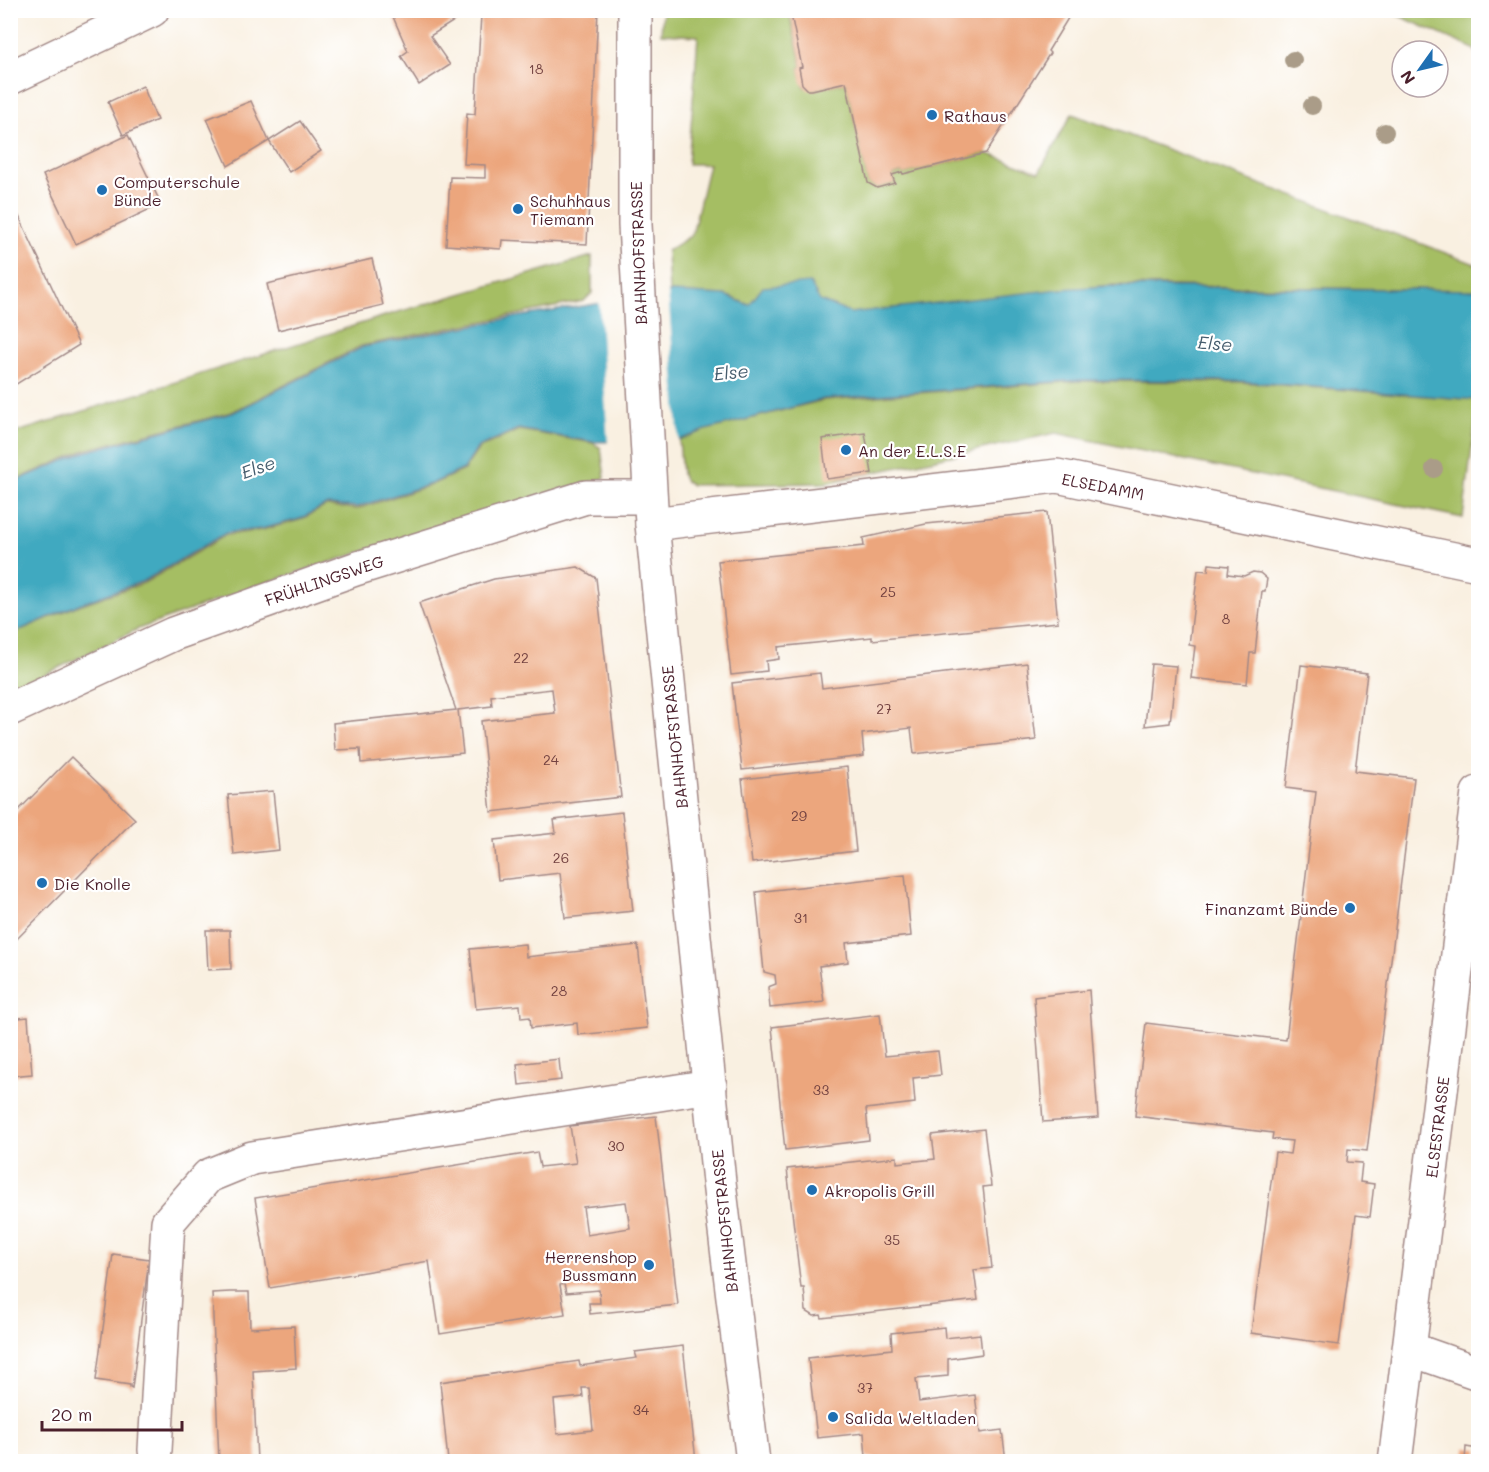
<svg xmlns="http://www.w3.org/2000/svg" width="1489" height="1472" font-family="Mali,sans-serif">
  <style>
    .green { fill: #a5be64; stroke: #786e48; stroke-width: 1.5 }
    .water { fill: #40a9c0; stroke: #456476; stroke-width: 1.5 }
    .pier { fill: #f9f0e1 }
    .building { fill: #eca67d; fill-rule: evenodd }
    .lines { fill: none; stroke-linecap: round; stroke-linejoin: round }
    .minor-casing { stroke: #a28886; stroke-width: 36 }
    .minor { stroke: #fff; stroke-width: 33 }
    .tree { fill: #aa9c88 }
    .poi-dot { fill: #1f6fb2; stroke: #fff; stroke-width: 2 }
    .labels { text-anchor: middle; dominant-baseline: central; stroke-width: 4.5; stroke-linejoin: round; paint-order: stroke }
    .number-label { font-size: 14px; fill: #724140 }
    .poi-label { font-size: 16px; fill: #4a1f2b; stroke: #fff; text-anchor: start }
    .street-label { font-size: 16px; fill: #4a1f2b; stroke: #fff }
    .water-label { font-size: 18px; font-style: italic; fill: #465d6e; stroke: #fff }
  </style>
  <rect width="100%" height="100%" fill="#fff"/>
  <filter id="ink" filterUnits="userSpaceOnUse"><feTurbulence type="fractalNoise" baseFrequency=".0167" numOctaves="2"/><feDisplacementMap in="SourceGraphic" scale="12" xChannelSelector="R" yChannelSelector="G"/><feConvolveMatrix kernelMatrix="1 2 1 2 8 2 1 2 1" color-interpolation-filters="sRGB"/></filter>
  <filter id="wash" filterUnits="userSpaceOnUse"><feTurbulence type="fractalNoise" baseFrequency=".008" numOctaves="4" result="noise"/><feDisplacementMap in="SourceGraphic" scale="24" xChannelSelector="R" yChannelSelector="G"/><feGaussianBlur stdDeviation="1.35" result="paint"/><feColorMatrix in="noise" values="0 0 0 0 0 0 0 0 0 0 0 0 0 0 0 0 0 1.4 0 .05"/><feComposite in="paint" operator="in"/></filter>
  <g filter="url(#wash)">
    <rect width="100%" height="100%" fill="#f9f0e1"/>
    <g class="green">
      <polygon points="783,10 789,12 802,67 799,68 804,87 812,90 846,82 868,183 877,188 895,183 892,175 902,172 903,174 986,153 1039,172 1072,114 1478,265 1478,290 1110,285 850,313 820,301 749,305 725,295 669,292 667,251 692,235 709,164 688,164 698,36 661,34 663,11"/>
      <polygon points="1468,10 1478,15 1478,55 1474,49 1388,11"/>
      <polygon points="592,256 592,293 584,301 361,346 232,412 85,450 11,482 11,434 388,315"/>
      <polygon points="1080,381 1239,382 1478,400 1463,518 1056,433 825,483 692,485 684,480 682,475 679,440 706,430 824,400"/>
      <polygon points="519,430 593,443 601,448 605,478 530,498 262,584 138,629 11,691 11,634 79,605 144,583 226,535 262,530 300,520 326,506 357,509 431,485 464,470 479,448"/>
    </g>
    <polygon class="water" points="810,283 820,301 850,313 1060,289 1109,286 1478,290 1478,400 1239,381 1080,380 824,399 706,430 679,440 593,442 518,429 478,447 464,469 431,484 357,507 326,505 300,519 261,529 226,533 144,581 79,604 11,634 11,483 85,452 232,413 363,347 516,317 669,292 725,295 749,305 763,287"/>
    <polygon class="pier" points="668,290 679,443 608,445 599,301"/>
    <g id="blocks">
      <g class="building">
        <polygon points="390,10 598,10 587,244 502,240 501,249 446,245 450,177 485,178 485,165 464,164 467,113 475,114 481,15 465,14 430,36 450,65 419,85 401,56 408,51"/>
        <polygon points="790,10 1073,10 1048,51 1050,53 986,153 903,174 902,172 892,175 895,183 877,188 868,183 846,82 812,90 808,90 802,84 799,68 802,67"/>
        <polygon points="143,86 157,120 123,135 108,102"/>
        <polygon points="251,101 269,141 228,166 207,119"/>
        <polygon points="300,121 321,151 289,172 269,141"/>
        <polygon points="128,135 161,204 76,244 43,175"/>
        <polygon points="10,197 79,345 10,388"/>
        <polygon points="372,259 383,305 278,330 267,284"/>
        <polygon points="865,433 872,473 827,479 822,439"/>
        <polygon points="1047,512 1058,622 872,640 872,637 778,647 779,659 766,661 767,671 731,675 718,561 864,546 863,538 926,524"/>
        <polygon points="1209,564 1229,566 1228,574 1244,576 1253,572 1260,573 1267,579 1265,591 1262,591 1255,653 1250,653 1247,684 1191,678 1195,646 1189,645 1198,570 1208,571"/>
        <polygon points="578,567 596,578 621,797 491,812 481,721 555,713 552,689 491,696 492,706 458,710 463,753 361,763 360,749 335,750 333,723 456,710 419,603 494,579"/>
        <polygon points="1027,663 1036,740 914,754 911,728 862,734 864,756 742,770 732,683 820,673 822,688"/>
        <polygon points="1151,664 1176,666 1170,723 1145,726"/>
        <polygon points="1301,665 1367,673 1355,771 1414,778 1367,1151 1348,1149 1347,1162 1362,1163 1360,1182 1374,1184 1370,1217 1356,1215 1339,1345 1251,1333 1275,1152 1290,1154 1292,1141 1272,1139 1273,1133 1135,1116 1146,1023 1286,1040 1316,792 1286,788"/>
        <polygon points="71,757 135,819 10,946 10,819"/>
        <polygon points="847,767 856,851 752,863 742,779"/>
        <polygon points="273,791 279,850 234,855 228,795"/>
        <polygon points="622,812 633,911 565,918 560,873 498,880 494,840 556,833 554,820"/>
        <polygon points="905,875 911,936 846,943 848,962 819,966 824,1002 770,1008 768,987 776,984 775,975 764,972 756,892"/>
        <polygon points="206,930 230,930 231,969 208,970"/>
        <polygon points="525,944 526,957 638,945 647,1028 578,1035 577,1023 531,1028 530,1017 521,1018 520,1005 476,1009 470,949"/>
        <polygon points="1089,990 1098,1118 1043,1122 1034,997"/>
        <polygon points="880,1014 885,1056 938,1051 941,1075 913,1078 915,1103 866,1109 869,1140 785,1150 772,1027"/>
        <polygon points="28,1017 32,1074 10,1076 10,1019"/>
        <polygon points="559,1059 561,1080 519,1085 517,1064"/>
        <path d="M 656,1116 L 678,1305 L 590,1314 L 589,1303 L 600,1303 L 599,1290 L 566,1293 L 564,1284 L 560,1285 L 565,1314 L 440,1334 L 429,1261 L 270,1288 L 255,1198 L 537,1152 L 540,1167 L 576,1163 L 570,1126 ZM 626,1202 L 630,1228 L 587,1235 L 583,1207 Z"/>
        <polygon points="984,1129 991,1186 983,1187 992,1268 974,1270 978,1300 822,1318 821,1315 814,1316 806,1311 804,1288 801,1288 787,1169 897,1157 897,1163 935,1159 932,1135"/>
        <polygon points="113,1254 149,1259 132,1388 130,1387 130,1385 96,1380"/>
        <polygon points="230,1292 249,1292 250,1328 294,1326 296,1368 253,1371 257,1461 219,1461 212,1293"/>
        <polygon points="944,1327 945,1338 980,1334 982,1354 948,1359 948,1376 916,1379 919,1402 975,1395 980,1433 1002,1430 1006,1461 888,1461 866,1457 864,1433 817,1438 808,1358 892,1349 891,1333"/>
        <path d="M 683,1346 L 696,1461 L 448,1461 L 440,1382 L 579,1361 L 580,1366 L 637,1358 L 635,1352 ZM 582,1388 L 589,1388 L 593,1430 L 557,1434 L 554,1400 L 583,1397 Z"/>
        <polygon points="1466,1447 1478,1449 1478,1461 1465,1461"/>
      </g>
    </g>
  </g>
  <g filter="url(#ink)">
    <use href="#blocks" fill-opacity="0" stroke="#a28886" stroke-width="1.5"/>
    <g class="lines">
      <g class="minor-casing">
        <g id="minor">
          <polyline points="635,10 635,225 652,524 719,1182 753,1462"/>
          <polyline points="10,78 152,10"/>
          <polyline points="652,524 1057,476 1478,564"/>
          <polyline points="10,709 173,634 355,569 586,497 650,497"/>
          <polyline points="1410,1349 1478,1373"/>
          <polyline points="155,1450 168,1222 208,1176 252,1158 710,1086"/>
          <polyline points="1395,1462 1478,793"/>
        </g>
      </g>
      <use href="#minor" class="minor"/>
    </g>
    <g class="tree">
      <circle cx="1293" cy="60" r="9"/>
      <circle cx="1312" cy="106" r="9"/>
      <circle cx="1385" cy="132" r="9"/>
      <circle cx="1434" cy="469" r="9"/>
    </g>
  </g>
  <g class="poi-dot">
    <circle cx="932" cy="115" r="6"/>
    <circle cx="102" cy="190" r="6"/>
    <circle cx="518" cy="209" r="6"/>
    <circle cx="846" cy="450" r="6"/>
    <circle cx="42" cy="883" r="6"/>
    <circle cx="1350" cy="908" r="6"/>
    <circle cx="812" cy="1190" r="6"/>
    <circle cx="649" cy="1265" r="6"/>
    <circle cx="833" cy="1417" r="6"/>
  </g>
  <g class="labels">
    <g class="number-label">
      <text x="536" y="68">18</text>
      <text x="888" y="591">25</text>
      <text x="1226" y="618">8</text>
      <text x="521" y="657">22</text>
      <text x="884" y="708">27</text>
      <text x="551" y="759">24</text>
      <text x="799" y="815">29</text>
      <text x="561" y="857">26</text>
      <text x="801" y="917">31</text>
      <text x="559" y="990">28</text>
      <text x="821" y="1089">33</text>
      <text x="616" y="1145">30</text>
      <text x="892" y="1239">35</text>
      <text x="865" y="1387">37</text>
      <text x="641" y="1409">34</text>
    </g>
    <g class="poi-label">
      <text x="944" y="115">Rathaus</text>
      <text x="114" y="181">Computerschule<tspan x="114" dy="18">Bünde</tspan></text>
      <text x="530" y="200">Schuhhaus<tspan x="530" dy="18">Tiemann</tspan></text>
      <text x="858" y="450">An der E.L.S.E</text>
      <text x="54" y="883">Die Knolle</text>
      <text x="1338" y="908" text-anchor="end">Finanzamt Bünde</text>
      <text x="824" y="1190">Akropolis Grill</text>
      <text x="637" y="1256" text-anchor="end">Herrenshop<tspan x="637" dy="18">Bussmann</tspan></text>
      <text x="845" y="1417">Salida Weltladen</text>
    </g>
    <g class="street-label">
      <text transform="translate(638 253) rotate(-92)">BAHNHOFSTRASSE</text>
      <text transform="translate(1103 486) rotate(11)">ELSEDAMM</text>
      <text transform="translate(324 580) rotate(-19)">FRÜHLINGSWEG</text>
      <text transform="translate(674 737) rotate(-96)">BAHNHOFSTRASSE</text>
      <text transform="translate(1437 1127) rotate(-83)">ELSESTRASSE</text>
      <text transform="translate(724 1221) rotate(-96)">BAHNHOFSTRASSE</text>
    </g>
    <g class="water-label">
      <text transform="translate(1215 343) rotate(4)">Else</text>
      <text transform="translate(731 372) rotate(-6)">Else</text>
      <text transform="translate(258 467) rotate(-20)">Else</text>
    </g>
  </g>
  <rect width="1489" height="1472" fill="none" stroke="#fff" stroke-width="36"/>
  <g transform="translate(1420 69) rotate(236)"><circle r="28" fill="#ffffff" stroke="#b7a5aa" stroke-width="1.5"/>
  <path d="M0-4.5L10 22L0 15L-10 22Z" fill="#1f6fb2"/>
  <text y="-9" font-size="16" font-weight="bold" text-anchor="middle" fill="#4a1f2b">N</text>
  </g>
  <path d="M42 1421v9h140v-9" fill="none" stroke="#4a1f2b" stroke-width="3"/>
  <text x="51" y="1421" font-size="18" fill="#4a1f2b" stroke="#ffffff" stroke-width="4.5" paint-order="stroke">20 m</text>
</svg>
